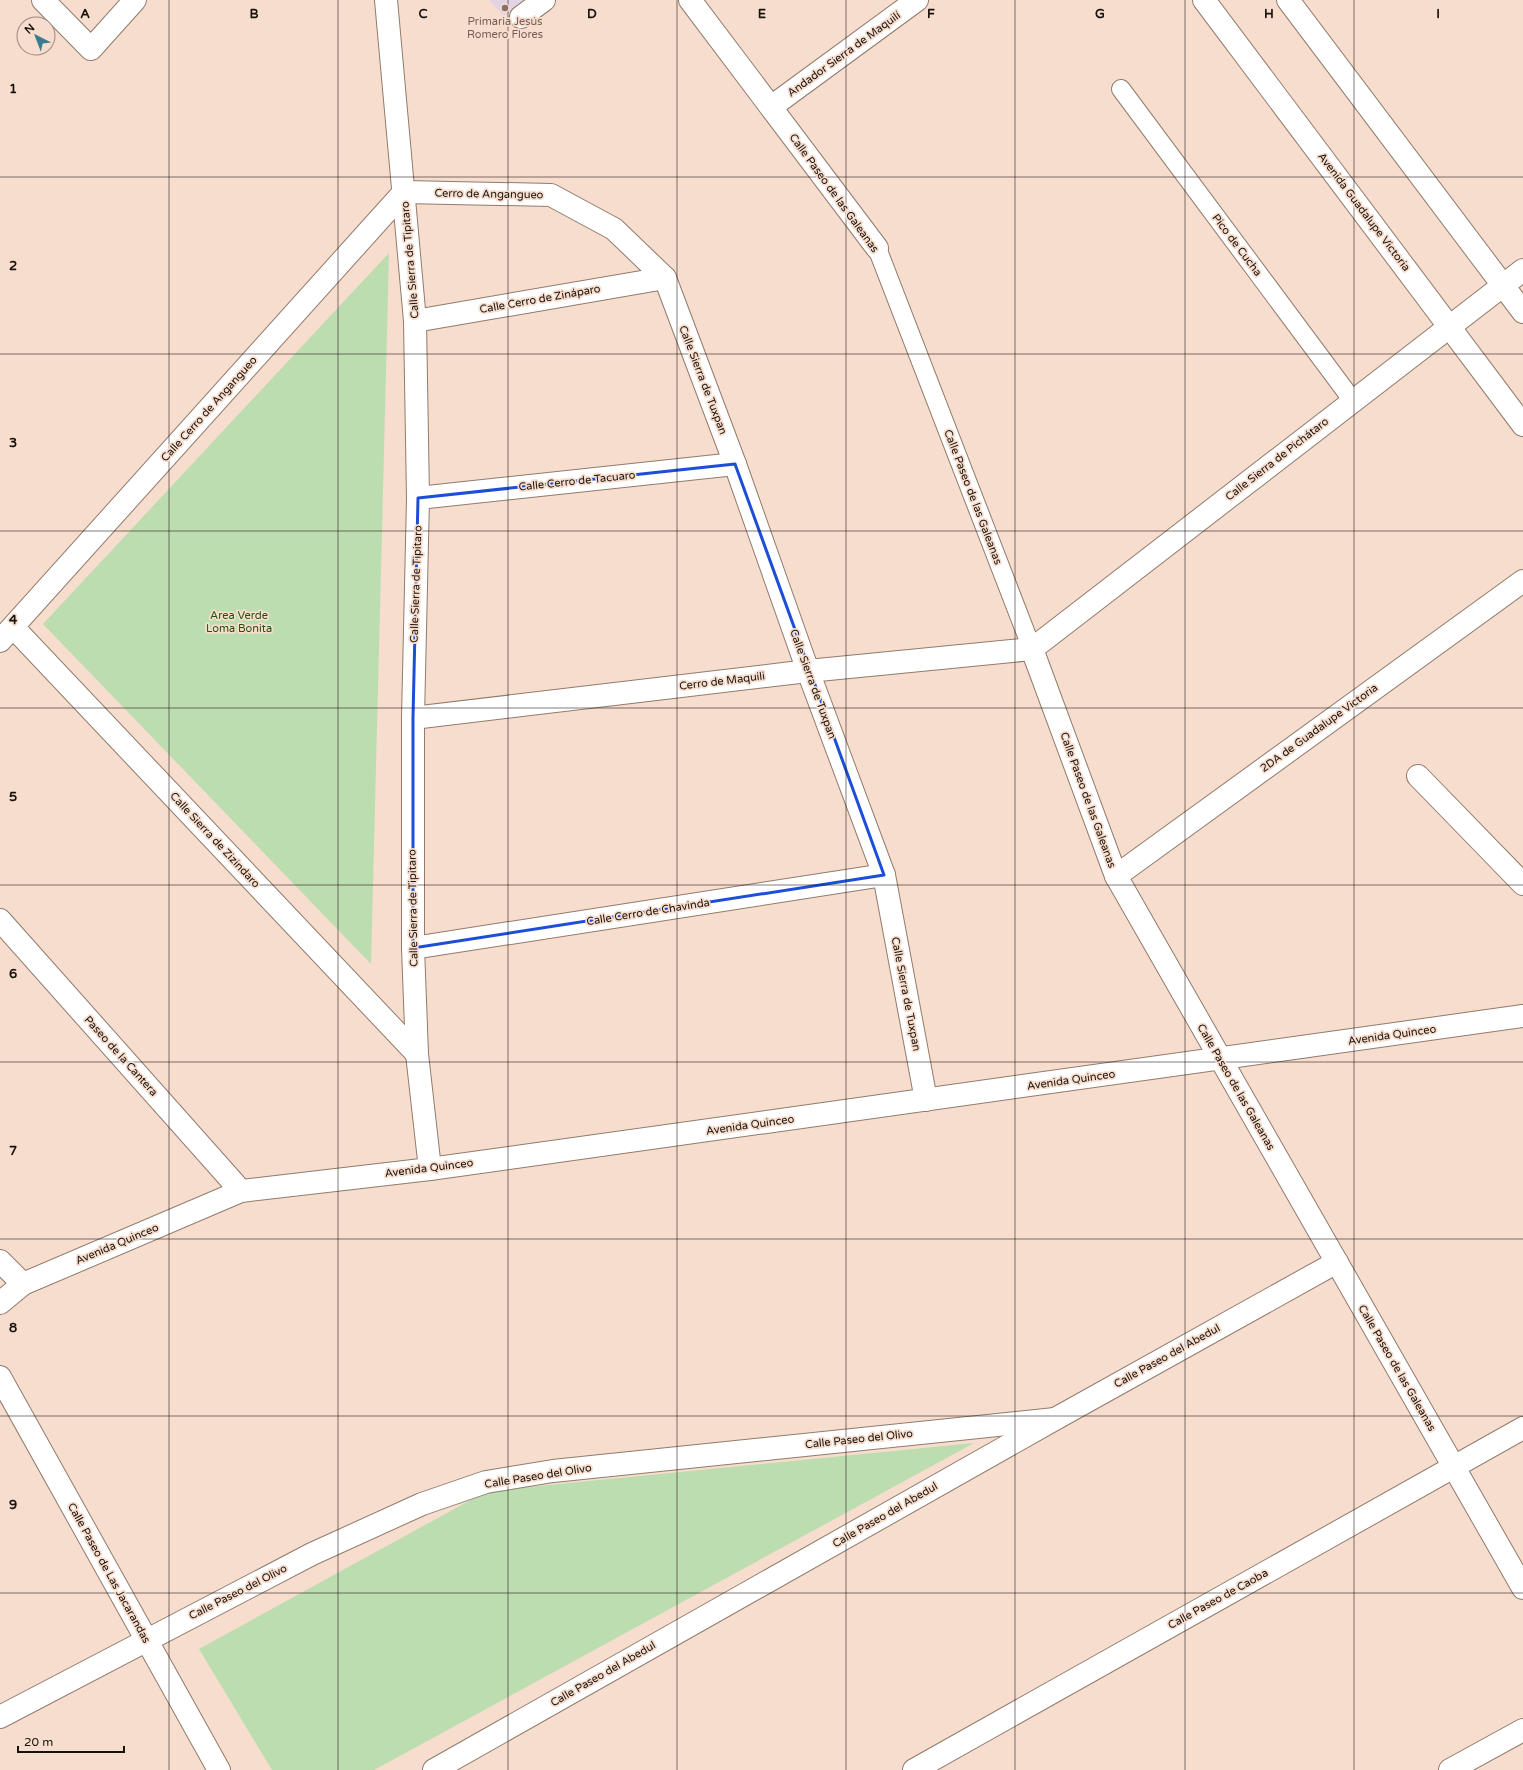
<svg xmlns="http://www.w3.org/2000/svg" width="1523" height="1770" font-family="'Varela Round',sans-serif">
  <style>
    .education { fill: #e2d3e5 }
    .green { fill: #bbddaf }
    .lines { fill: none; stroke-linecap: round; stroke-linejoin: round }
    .lane-casing { stroke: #917b6c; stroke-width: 20 }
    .street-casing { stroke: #917b6c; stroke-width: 24 }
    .secondary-casing { stroke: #917b6c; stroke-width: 24 }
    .lane { stroke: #fff; stroke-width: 18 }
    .street { stroke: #fff; stroke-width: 22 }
    .secondary { stroke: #fff; stroke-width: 22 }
    .marked { fill: none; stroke: #1d4ed8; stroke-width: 3; stroke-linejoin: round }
    .grid { fill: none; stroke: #19110b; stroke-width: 1; stroke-opacity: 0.55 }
    .education-dot { fill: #8d6e63; stroke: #f6ddcd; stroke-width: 1.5 }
    .labels { text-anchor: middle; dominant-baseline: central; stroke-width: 3.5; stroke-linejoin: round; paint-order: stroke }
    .education-label { font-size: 11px; fill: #785e54; stroke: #f6ddcd }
    .street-label { font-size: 11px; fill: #19110b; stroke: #f6ddcd }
    .park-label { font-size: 11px; fill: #225106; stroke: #f6ddcd }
    .grid-label { font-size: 13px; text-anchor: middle; font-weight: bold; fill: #19110b; stroke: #f6ddcd; stroke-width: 3.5; stroke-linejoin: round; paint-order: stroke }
  </style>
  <rect width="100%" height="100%" fill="#f6ddcd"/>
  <polygon class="education" points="489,0 525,0 504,16"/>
  <g class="green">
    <polygon points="389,253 371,964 43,624"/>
    <polygon points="974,1443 374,1770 272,1770 199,1649 487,1491"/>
  </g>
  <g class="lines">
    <g class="lane-casing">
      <g id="lane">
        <polyline points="1121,89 1353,401"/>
        <polyline points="877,248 1032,649"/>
      </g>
    </g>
    <g class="street-casing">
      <g id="street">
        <polyline points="43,0 91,49 135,0"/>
        <polyline points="386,0 415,321 418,498 413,718 413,948 417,1054 430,1169"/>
        <polyline points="690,0 877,248"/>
        <polyline points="521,17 544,0"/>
        <polyline points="771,107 917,0"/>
        <polyline points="415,321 665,278"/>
        <polyline points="418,498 735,464"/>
        <polyline points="13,627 417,1054"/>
        <polyline points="0,641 404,192 551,195 614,229 665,278 735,464 808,671 884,875 926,1100"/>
        <polyline points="1032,649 1116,876 1523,1588"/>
        <polyline points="1032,649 1523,270"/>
        <polyline points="413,718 808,671 1032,649"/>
        <polyline points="1418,776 1523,884"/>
        <polyline points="1116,876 1523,581"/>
        <polyline points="0,920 241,1191"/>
        <polyline points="413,948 884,875"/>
        <polyline points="0,1261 23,1284"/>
        <polyline points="0,1717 312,1554 422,1504 486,1482 553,1471 1055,1419"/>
        <polyline points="434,1770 1055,1419 1337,1262"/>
        <polyline points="914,1770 1523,1428"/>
        <polyline points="1450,1770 1523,1730"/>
      </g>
    </g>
    <g class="secondary-casing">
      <g id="secondary">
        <polyline points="1204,0 1523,425"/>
        <polyline points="1288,0 1523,312"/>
        <polyline points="0,1303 23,1284 241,1191 430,1169 1523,1016"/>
        <polyline points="0,1377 219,1770"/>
      </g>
    </g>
    <use href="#lane" class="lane"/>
    <use href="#street" class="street"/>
    <use href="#secondary" class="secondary"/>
  </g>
  <path class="marked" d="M 735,464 L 884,875 L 413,948 L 413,718 L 418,498 Z"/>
  <path class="grid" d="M 169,0 L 169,1770M 338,0 L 338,1770M 508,0 L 508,1770M 677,0 L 677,1770M 846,0 L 846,1770M 1015,0 L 1015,1770M 1185,0 L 1185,1770M 1354,0 L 1354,1770M 0,177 L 1523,177M 0,354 L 1523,354M 0,531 L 1523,531M 0,708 L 1523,708M 0,885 L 1523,885M 0,1062 L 1523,1062M 0,1239 L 1523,1239M 0,1416 L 1523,1416M 0,1593 L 1523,1593"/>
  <circle class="education-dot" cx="505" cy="8" r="4"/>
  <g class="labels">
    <g class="education-label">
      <text x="505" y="21">Primaria Jesús<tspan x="505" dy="13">Romero Flores</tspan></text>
    </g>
    <g class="street-label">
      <text transform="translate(844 54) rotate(-36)">Andador Sierra de Maquilí</text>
      <text transform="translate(834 193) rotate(54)">Calle Paseo de las Galeanas</text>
      <text transform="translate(489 194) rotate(1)">Cerro de Angangueo</text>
      <text transform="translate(1364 212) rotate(53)">Avenida Guadalupe Victoria</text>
      <text transform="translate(1237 245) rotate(53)">Pico de Cucha</text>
      <text transform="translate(410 260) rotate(-95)">Calle Sierra de Tipitaro</text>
      <text transform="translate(540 299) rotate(-10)">Calle Cerro de Zináparo</text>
      <text transform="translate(703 380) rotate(69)">Calle Sierra de Tuxpan</text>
      <text transform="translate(209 409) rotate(-48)">Calle Cerro de Angangueo</text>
      <text transform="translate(1277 459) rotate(-38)">Calle Sierra de Pichátaro</text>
      <text transform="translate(577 481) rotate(-6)">Calle Cerro de Tacuaro</text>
      <text transform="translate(973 497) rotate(69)">Calle Paseo de las Galeanas</text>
      <text transform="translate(416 584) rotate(-88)">Calle Sierra de Tipitaro</text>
      <text transform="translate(722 681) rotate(-7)">Cerro de Maquili</text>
      <text transform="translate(813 684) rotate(70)">Calle Sierra de Tuxpan</text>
      <text transform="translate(1319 728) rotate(-36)">2DA de Guadalupe Victoria</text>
      <text transform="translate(1088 800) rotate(70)">Calle Paseo de las Galeanas</text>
      <text transform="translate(215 840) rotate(47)">Calle Sierra de Zizindaro</text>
      <text transform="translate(413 908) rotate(-91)">Calle Sierra de Tipitaro</text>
      <text transform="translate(648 912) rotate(-9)">Calle Cerro de Chavinda</text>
      <text transform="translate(906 994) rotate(79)">Calle Sierra de Tuxpan</text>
      <text transform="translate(1392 1035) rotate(-8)">Avenida Quinceo</text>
      <text transform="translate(121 1056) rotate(48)">Paseo de la Cantera</text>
      <text transform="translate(1071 1080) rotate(-8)">Avenida Quinceo</text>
      <text transform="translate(1236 1087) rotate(60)">Calle Paseo de las Galeanas</text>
      <text transform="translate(750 1125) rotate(-8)">Avenida Quinceo</text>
      <text transform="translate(429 1168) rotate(-7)">Avenida Quinceo</text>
      <text transform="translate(117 1244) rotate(-23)">Avenida Quinceo</text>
      <text transform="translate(1167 1356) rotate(-29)">Calle Paseo del Abedul</text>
      <text transform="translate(1397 1368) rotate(60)">Calle Paseo de las Galeanas</text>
      <text transform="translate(859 1439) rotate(-6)">Calle Paseo del Olivo</text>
      <text transform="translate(538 1476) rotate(-9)">Calle Paseo del Olivo</text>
      <text transform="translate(885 1515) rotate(-30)">Calle Paseo del Abedul</text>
      <text transform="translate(109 1573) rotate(61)">Calle Paseo de Las Jacarandas</text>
      <text transform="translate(238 1592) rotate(-27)">Calle Paseo del Olivo</text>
      <text transform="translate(1218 1599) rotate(-29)">Calle Paseo de Caoba</text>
      <text transform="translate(603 1674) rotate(-30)">Calle Paseo del Abedul</text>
    </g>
    <g class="park-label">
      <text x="239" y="615">Area Verde<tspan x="239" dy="13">Loma Bonita</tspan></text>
    </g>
  </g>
  <g class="grid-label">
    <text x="85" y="18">A</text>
    <text x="254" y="18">B</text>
    <text x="423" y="18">C</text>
    <text x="592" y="18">D</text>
    <text x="762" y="18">E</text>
    <text x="931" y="18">F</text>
    <text x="1100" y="18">G</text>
    <text x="1269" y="18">H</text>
    <text x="1438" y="18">I</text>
    <text x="13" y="93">1</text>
    <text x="13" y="270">2</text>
    <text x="13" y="447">3</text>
    <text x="13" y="624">4</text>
    <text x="13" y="801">5</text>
    <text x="13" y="978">6</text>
    <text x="13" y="1155">7</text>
    <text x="13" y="1332">8</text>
    <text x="13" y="1509">9</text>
  </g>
  <g transform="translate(36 36) rotate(318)"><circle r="19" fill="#f6ddcd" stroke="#9e8b7f"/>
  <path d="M0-3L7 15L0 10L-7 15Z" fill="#3a7c8e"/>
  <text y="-6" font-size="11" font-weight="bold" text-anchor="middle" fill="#19110b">N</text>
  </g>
  <path d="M18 1746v6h106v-6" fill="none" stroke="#19110b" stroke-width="2"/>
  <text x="24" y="1746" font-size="12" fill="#19110b" stroke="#f6ddcd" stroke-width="3" paint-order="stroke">20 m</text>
</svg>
